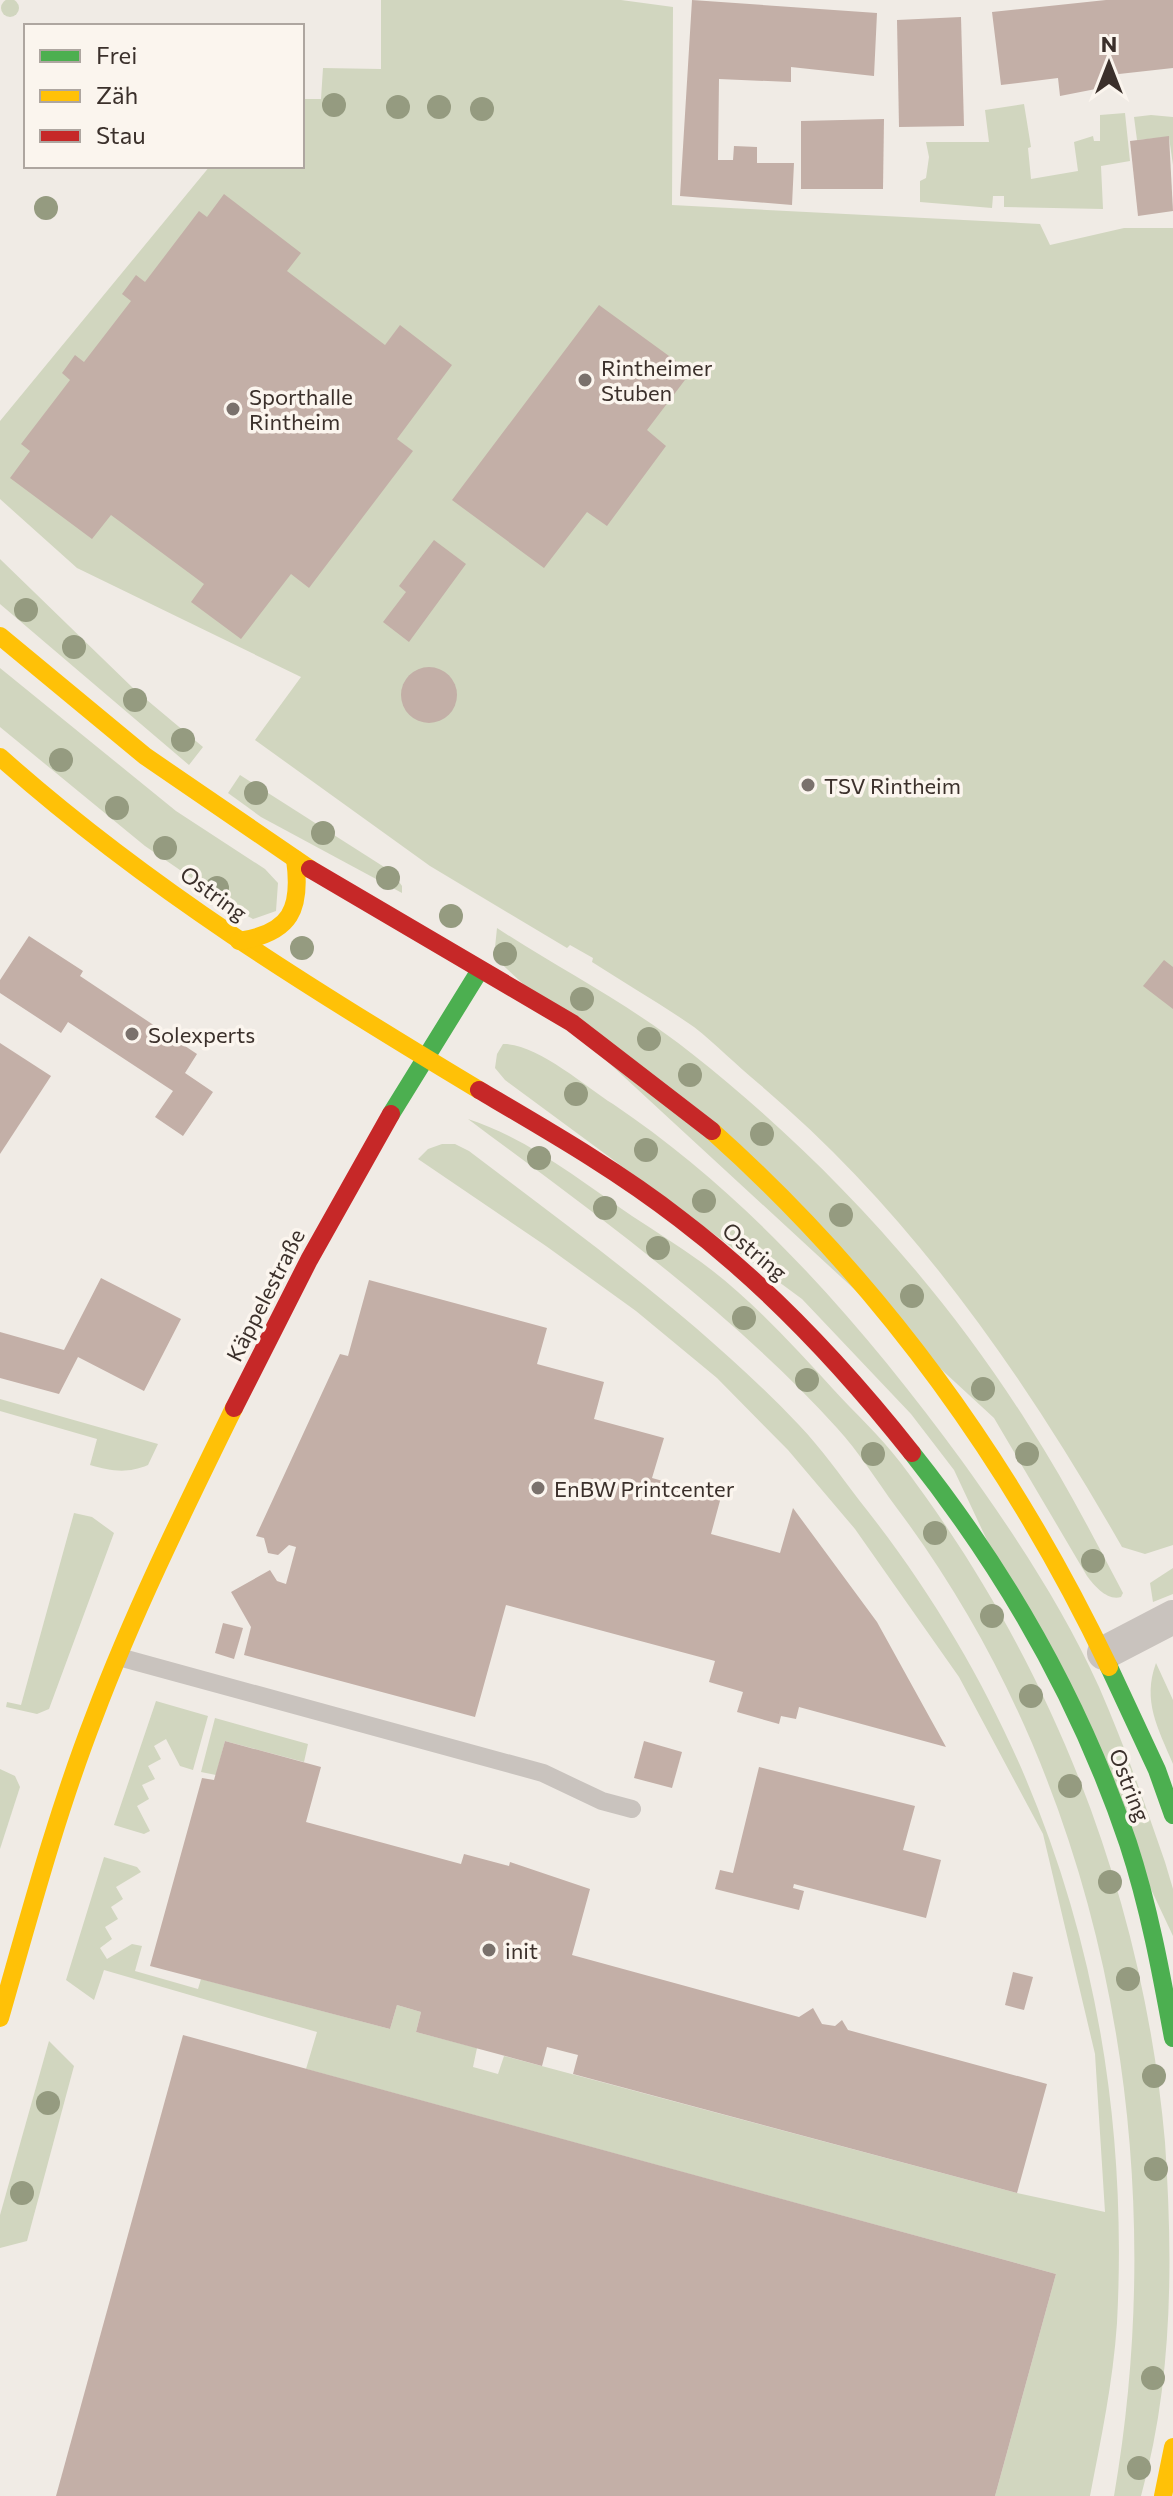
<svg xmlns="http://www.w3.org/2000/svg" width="1173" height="2496" font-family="Commissioner,sans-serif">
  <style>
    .green { fill: #d1d6bf }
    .building { fill: #c3afa7 }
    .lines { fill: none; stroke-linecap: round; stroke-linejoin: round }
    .lane { stroke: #c9c3be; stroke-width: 18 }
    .street { stroke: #c9c3be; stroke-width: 34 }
    .fast { stroke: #4caf50; stroke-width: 18 }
    .slow { stroke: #ffc107; stroke-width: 18 }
    .jam { stroke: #c62828; stroke-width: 18 }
    .tree { fill: #959b80 }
    .poi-dot { fill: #7a716c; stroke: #fbf5ee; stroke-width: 3 }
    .labels { text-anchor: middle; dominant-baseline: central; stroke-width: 7; stroke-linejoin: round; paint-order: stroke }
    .poi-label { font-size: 22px; fill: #3b302b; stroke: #fbf5ee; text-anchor: start }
    .street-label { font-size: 22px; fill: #3b302b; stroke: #fbf5ee }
  </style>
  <rect width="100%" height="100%" fill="#f0ebe5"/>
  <g class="green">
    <circle cx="10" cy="8" r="9"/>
    <path d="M 381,0 L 621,0 L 673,7 L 672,205 L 1040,224 L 1050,245 L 1124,228 L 1173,228 L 1173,1545 L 1145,1554 L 1122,1547 C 1023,1374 911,1212 758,1083 C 736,1065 716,1044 694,1027 C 661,1004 626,984 592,962 L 593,958 L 570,945 L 567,948 L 430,866 L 255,740 L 301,677 L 77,568 L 0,499 L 0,421 L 210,166 L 302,166 L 302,99 L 321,99 L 323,68 L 381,69 Z"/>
    <polygon points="1024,104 1031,147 1028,148 1031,179 1078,171 1074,142 1093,136 1094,141 1100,141 1100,115 1125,113 1130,161 1101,166 1103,209 1004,207 1004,196 993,196 992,208 920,202 920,181 926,178 929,157 926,142 989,142 985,110"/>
    <polygon points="1151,115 1173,117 1173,165 1169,137 1137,140 1134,117"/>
    <polygon points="0,559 135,690 203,747 189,765 0,604"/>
    <polygon points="0,668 176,811 265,869 278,883 276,911 253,919 244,914 145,846 0,727"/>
    <polygon points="240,775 392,872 402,886 402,893 261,817 228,793"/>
    <path d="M 497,928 C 561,970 631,1005 691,1053 C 822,1156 939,1283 1028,1424 C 1063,1478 1093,1536 1123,1593 L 1121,1597 C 1108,1601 1095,1587 1087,1576 L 994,1418 L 494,957 Z"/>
    <path d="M 503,1044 C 536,1043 585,1086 613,1104 C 751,1197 864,1327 962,1461 C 1013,1532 1063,1607 1099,1687 C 1124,1744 1145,1804 1165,1862 L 1173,1889 L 1173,1936 L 954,1470 L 911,1414 L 802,1299 L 505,1080 L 495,1068 L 497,1054 Z"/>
    <path d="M 468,1119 C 527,1138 581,1181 632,1216 C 655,1231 679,1246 701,1262 C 749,1297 793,1345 833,1389 C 855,1413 880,1436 900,1462 C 1051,1660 1143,1894 1165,2142 C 1173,2260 1173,2381 1141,2496 L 1114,2496 C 1173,2156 1105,1784 896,1507 C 877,1481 859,1452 837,1428 C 730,1310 595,1214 468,1119 Z"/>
    <path d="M 442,1144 L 455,1144 L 469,1151 C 583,1238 700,1321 799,1425 C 821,1448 840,1475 859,1500 C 1049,1738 1133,2019 1117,2323 C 1113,2382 1101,2439 1090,2496 L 995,2496 L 1056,2274 L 306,2069 L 317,2032 L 104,1970 L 94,2000 L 66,1980 L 104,1857 L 137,1867 L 141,1872 L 116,1887 L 123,1899 L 111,1907 L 118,1919 L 105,1927 L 112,1939 L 100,1948 L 107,1959 L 132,1944 L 142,1946 L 135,1971 L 198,1989 L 201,1979 L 390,2029 L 397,2005 L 421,2012 L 416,2032 L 477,2048 L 473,2067 L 498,2074 L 504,2056 L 1017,2193 L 1105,2212 L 1095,2054 L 1043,1834 L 959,1677 L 855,1529 L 788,1450 L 717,1378 L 636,1311 L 546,1246 L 418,1159 L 428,1149 Z"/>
    <path d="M 0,1399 L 158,1444 L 148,1465 C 127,1474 111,1471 90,1465 L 97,1439 L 0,1411 Z"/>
    <polygon points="74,1513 92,1517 114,1533 49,1709 37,1714 6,1707 7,1702 21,1705"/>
    <polygon points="1173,1568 1173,1594 1153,1602 1150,1583"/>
    <path d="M 1156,1663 L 1173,1700 L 1173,1764 C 1158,1728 1142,1701 1156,1663 Z"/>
    <polygon points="156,1701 208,1716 193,1770 180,1766 166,1739 154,1746 161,1759 148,1766 155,1779 142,1785 149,1799 137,1806 150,1831 144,1834 114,1825"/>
    <polygon points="215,1718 308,1744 304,1762 225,1741 216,1775 201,1772"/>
    <polygon points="0,1769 15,1776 20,1787 0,1849"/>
    <polygon points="49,2041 74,2066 27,2241 0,2248 0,2215"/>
  </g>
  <g class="building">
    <polygon points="692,0 877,13 874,76 791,67 791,82 719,79 718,160 733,160 734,146 757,147 757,163 794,163 792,205 680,196"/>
    <polygon points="1106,0 1173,0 1173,68 1110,75 1111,86 1060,96 1058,78 1001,85 992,12"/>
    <polygon points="961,17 964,126 899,127 897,20"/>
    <polygon points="884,119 883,189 801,189 801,121"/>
    <polygon points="1169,136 1173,211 1138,216 1130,141"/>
    <polygon points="224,194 301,253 287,271 385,345 400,325 452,365 397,439 413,451 309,588 291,574 241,639 191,602 204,584 111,515 92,539 10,478 30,451 21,444 70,380 62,373 75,355 84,362 131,301 122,294 136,275 145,282 199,211 207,217"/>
    <polygon points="599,305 691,372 647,430 666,446 607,526 587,512 544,568 452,500"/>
    <polygon points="434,540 466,564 409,642 383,622 406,592 399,586"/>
    <circle cx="429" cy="695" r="28"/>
    <polygon points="29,936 83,971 80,976 197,1054 185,1073 213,1092 183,1136 155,1117 173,1091 68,1022 61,1033 0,993 0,980"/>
    <polygon points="1164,960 1173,967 1173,1009 1143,986"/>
    <polygon points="0,1043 51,1076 0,1154"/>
    <polygon points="101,1278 181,1319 144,1391 78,1357 59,1394 0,1378 0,1332 64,1350"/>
    <polygon points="369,1280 547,1328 537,1364 604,1382 594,1419 664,1438 652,1478 721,1497 711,1534 780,1553 793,1508 877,1622 946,1747 799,1707 796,1719 781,1716 779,1724 737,1712 743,1692 709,1682 715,1661 506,1605 475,1717 244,1655 251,1627 231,1592 270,1570 277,1581 286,1584 296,1547 289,1545 278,1555 268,1553 264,1538 256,1536 340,1354 348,1356"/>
    <polygon points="223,1623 243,1628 234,1659 215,1653"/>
    <polygon points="225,1741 321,1767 306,1822 461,1864 464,1854 509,1866 510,1862 590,1889 572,1955 799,2017 813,2008 822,2024 835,2026 842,2020 848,2030 1047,2084 1017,2193 573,2074 578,2055 547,2047 542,2066 416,2032 421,2012 397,2005 390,2029 150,1966 202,1778 214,1780"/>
    <polygon points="644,1741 682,1752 672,1788 634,1778"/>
    <polygon points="759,1767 915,1806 903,1850 941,1860 926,1918 794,1884 793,1888 804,1891 799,1910 715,1889 720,1870 733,1873"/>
    <polygon points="1013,1972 1033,1977 1024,2010 1005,2005"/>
    <polygon points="183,2035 1056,2274 995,2496 56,2496"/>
  </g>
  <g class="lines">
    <polyline class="lane" points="119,1657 543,1773 602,1801 632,1809"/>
    <polyline class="street" points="1104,1653 1173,1617"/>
    <g class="fast">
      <polyline points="391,1114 480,970"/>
      <path d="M 912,1453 C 1005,1570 1080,1701 1128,1843 C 1149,1907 1161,1972 1173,2038"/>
      <polyline points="1109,1667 1157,1770 1173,1815"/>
    </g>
    <g class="slow">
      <polyline points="0,636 145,756 310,869"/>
      <path d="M 0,757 C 147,888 311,989 479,1090"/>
      <path d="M 239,941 C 291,933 302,909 295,859"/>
      <path d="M 712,1131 C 881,1282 1011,1462 1109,1667"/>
      <path d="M 0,2018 C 29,1917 56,1815 94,1717 C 134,1611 184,1510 234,1408"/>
      <polyline points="1163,2496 1173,2447"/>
    </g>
    <g class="jam">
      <polyline points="310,869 572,1023 712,1131"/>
      <path d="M 479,1090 C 547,1130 617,1170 680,1219 C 767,1285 844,1367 912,1453"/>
      <polyline points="234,1408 309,1260 391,1114"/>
    </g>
  </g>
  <g class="tree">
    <circle cx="334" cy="105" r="12"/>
    <circle cx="398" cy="107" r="12"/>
    <circle cx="439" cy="107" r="12"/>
    <circle cx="482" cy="109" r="12"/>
    <circle cx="46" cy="208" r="12"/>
    <circle cx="26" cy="610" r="12"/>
    <circle cx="74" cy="647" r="12"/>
    <circle cx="135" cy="700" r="12"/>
    <circle cx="183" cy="740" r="12"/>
    <circle cx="61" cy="760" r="12"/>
    <circle cx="256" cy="793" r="12"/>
    <circle cx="117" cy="808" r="12"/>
    <circle cx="323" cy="833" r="12"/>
    <circle cx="165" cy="848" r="12"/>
    <circle cx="388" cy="878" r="12"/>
    <circle cx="217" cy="888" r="12"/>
    <circle cx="451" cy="916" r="12"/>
    <circle cx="302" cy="948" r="12"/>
    <circle cx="505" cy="954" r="12"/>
    <circle cx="582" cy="999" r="12"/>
    <circle cx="649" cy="1039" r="12"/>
    <circle cx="690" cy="1075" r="12"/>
    <circle cx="576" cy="1094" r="12"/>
    <circle cx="762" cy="1134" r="12"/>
    <circle cx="646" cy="1150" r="12"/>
    <circle cx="539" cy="1158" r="12"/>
    <circle cx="704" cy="1201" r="12"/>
    <circle cx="605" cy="1208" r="12"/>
    <circle cx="841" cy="1215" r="12"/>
    <circle cx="658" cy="1248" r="12"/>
    <circle cx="912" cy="1296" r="12"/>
    <circle cx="744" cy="1318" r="12"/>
    <circle cx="807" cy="1380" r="12"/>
    <circle cx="983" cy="1389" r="12"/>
    <circle cx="873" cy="1454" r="12"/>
    <circle cx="1027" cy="1454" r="12"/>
    <circle cx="935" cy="1533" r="12"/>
    <circle cx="1093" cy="1561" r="12"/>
    <circle cx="992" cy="1616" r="12"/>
    <circle cx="1031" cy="1696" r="12"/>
    <circle cx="1070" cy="1786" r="12"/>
    <circle cx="1110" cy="1882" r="12"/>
    <circle cx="1128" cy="1979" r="12"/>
    <circle cx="1154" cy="2076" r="12"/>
    <circle cx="48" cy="2103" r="12"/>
    <circle cx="1156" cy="2169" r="12"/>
    <circle cx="22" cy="2193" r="12"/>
    <circle cx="1153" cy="2378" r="12"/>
    <circle cx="1139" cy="2468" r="12"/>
  </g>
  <g class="poi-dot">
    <circle cx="585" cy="380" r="8"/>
    <circle cx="233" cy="409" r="8"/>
    <circle cx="808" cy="785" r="8"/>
    <circle cx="132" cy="1034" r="8"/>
    <circle cx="538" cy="1488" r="8"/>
    <circle cx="489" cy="1950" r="8"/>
  </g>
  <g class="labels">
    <g class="poi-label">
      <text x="601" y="367">Rintheimer<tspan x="601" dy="25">Stuben</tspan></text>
      <text x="249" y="396">Sporthalle<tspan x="249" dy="25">Rintheim</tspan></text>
      <text x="824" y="785">TSV Rintheim</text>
      <text x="148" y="1034">Solexperts</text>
      <text x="554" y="1488">EnBW Printcenter</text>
      <text x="505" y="1950">init</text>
    </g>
    <g class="street-label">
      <text transform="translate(214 893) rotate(36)">Ostring</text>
      <text transform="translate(755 1251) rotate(40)">Ostring</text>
      <text transform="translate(265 1295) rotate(-63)">Käppelestraße</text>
      <text transform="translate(1130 1785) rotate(69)">Ostring</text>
    </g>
  </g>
  <rect x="24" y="24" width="280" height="144" fill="#fbf5ee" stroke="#aea6a0" stroke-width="2"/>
  <rect x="40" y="50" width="40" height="12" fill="#4caf50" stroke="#aea6a0" stroke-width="2"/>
  <text x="96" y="64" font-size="24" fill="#3b302b">Frei</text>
  <rect x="40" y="90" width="40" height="12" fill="#ffc107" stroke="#aea6a0" stroke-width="2"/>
  <text x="96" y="104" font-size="24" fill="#3b302b">Zäh</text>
  <rect x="40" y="130" width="40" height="12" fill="#c62828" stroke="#aea6a0" stroke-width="2"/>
  <text x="96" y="144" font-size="24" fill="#3b302b">Stau</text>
  <g transform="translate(1109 64)" stroke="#fbf5ee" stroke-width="6" paint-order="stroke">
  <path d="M0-6L14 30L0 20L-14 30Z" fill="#3b302b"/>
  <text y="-12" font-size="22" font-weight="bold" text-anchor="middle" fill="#3b302b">N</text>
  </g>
</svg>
